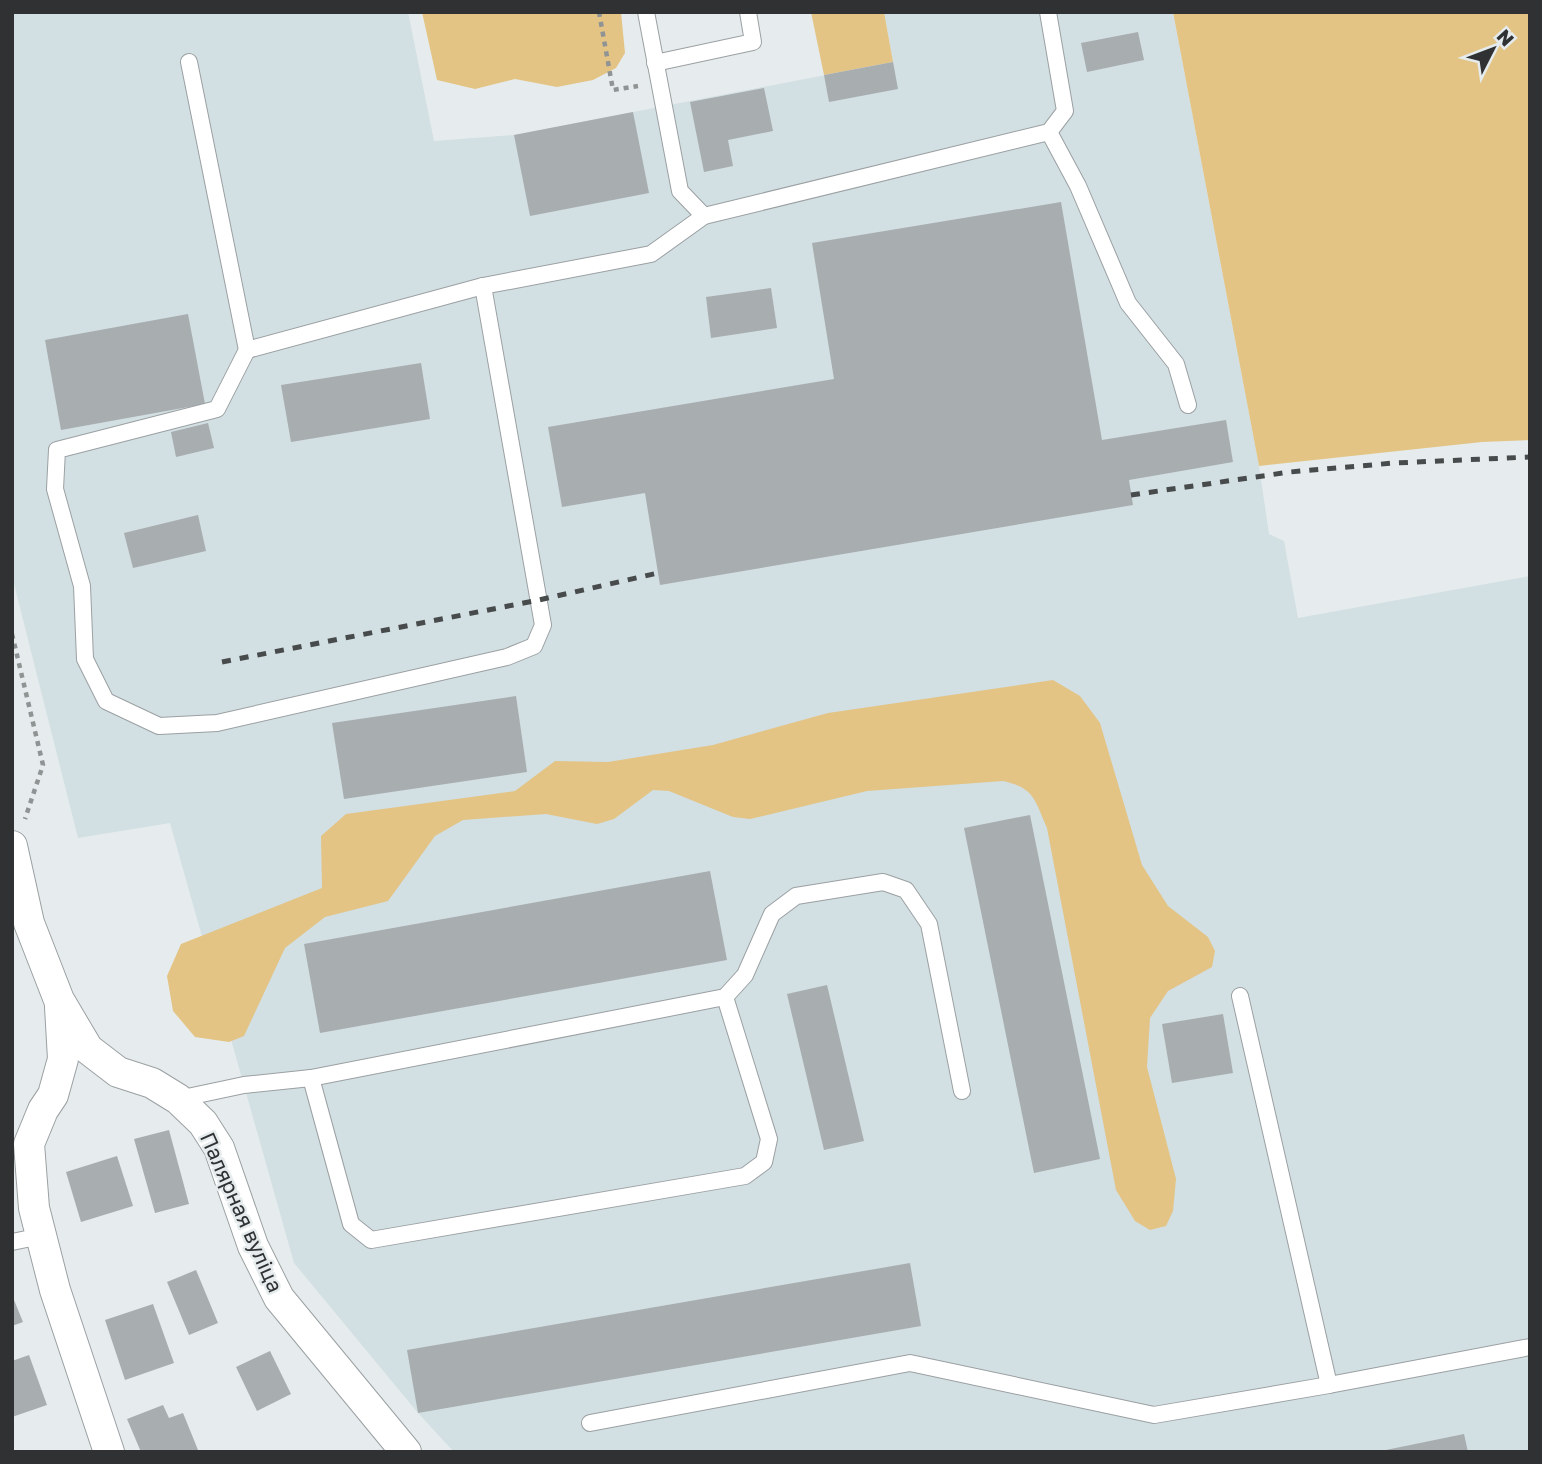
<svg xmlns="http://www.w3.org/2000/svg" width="1542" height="1464" font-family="'Golos Text',sans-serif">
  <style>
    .built { fill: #d2dfe3 }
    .green { fill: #e3c484 }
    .building { fill: #a8adaf }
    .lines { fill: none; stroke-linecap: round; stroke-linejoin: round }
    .service-casing { stroke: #9ba0a2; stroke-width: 18 }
    .minor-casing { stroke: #9ba0a2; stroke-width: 32 }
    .path { stroke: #8f9394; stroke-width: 4.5; stroke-dasharray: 5 5; stroke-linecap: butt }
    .service { stroke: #fff; stroke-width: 16 }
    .minor { stroke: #fff; stroke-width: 30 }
    .rail { stroke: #484b4c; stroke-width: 5; stroke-dasharray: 9 9; stroke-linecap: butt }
    .labels { text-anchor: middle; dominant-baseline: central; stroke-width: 5; stroke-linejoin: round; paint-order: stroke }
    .street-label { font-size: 21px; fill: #2f3132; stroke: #e6eced }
  </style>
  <rect width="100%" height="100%" fill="#e6eced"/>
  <polygon class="built" points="12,12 408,12 434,141 514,135 893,62 884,12 1173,12 1259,466 1269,534 1284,541 1298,618 1530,576 1530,1452 454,1452 418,1413 294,1263 170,823 78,838 12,576"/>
  <g class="green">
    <polygon points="422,12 621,12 625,53 616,68 593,80 557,87 515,79 475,89 437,80"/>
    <polygon points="811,12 884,12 893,62 824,75"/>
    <polygon points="1173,12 1530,12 1530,440 1482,442 1259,466"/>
    <path d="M 1053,680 L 1080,696 L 1100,723 L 1142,865 L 1168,906 L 1208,937 L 1215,951 L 1212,967 L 1168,991 L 1150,1018 L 1147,1067 L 1176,1179 L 1173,1211 L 1166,1226 L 1150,1230 L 1135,1221 L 1116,1190 L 1047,828 C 1035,801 1035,788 1003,781 L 867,791 L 750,819 L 733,817 L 669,791 L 653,790 L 614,819 L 597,824 L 546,814 L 463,820 L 435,836 L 388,901 L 325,917 L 285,948 L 244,1036 L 229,1042 L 195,1037 L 173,1011 L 167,976 L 181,944 L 322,888 L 321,836 L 346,814 L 515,791 L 555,761 L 608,762 L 713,745 L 828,713 Z"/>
  </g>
  <g class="building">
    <polygon points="1138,32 1144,60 1087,72 1081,43"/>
    <polygon points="893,62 898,89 829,102 824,75"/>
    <polygon points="764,88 773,131 728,140 733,166 704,172 690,102"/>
    <polygon points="633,112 649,193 530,216 514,135"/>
    <polygon points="1061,202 1102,440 1226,420 1233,462 1129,480 1133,505 660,585 645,493 562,507 548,427 834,379 812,243"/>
    <polygon points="771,288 777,328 711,338 706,297"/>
    <polygon points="188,314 205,404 61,430 45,340"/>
    <polygon points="421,363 430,419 291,442 281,385"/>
    <polygon points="208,423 214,448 176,457 171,432"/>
    <polygon points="198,515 206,551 133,568 124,533"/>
    <polygon points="516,696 527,772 344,799 332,723"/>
    <polygon points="1030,815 1100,1159 1034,1173 964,828"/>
    <polygon points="710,871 727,960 320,1033 304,944"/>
    <polygon points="827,985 864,1141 824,1150 787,994"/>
    <polygon points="1223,1014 1233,1073 1172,1083 1162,1024"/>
    <polygon points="169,1130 189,1204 155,1213 134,1139"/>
    <polygon points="117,1156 133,1206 81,1222 66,1172"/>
    <polygon points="910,1263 921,1326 418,1413 407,1350"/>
    <polygon points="196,1270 218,1323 189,1335 167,1282"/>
    <polygon points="12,1295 23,1322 12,1326"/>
    <polygon points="153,1304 174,1363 125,1380 105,1320"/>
    <polygon points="270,1351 291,1394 257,1411 236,1367"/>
    <polygon points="29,1355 47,1405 12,1417 12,1361"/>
    <polygon points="163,1405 169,1418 183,1413 198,1450 193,1452 141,1452 127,1419"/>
    <polygon points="1464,1434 1468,1452 1382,1452 1381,1451"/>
  </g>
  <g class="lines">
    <g class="service-casing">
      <g id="service">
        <polyline points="646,12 680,191 704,216 1049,132 1065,111 1048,12"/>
        <polyline points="189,62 247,350 483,286 651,254 704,216"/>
        <polyline points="655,63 753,42 748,12"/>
        <polyline points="1049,132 1078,186 1128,303 1176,364 1188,405"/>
        <polyline points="247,350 217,409 57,450 55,489 82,586 85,659 106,701 159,726 217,723 507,657 534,646 543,625 483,286"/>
        <polyline points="1240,996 1329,1385 1530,1347"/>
        <polyline points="311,1078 351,1224 371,1240 745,1176 764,1162 769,1139 725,997"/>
        <polyline points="178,1099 244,1085 311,1078 725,997 745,975 772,914 796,896 883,882 906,890 929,924 962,1091"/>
        <polyline points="12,1242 41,1236"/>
        <polyline points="590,1423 910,1363 1154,1415 1329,1385"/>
      </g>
    </g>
    <g class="minor-casing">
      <g id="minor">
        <polyline points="12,846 29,923 59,1000 88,1049 118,1072 152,1083 178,1099 203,1123 219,1148 253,1246 279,1298 406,1452"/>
        <polyline points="60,1007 63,1059 53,1095 43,1110 29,1144 34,1208 55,1290 109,1452"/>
      </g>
    </g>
    <g class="path">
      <polyline points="599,12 613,90 638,86"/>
      <polyline points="12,634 43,765 25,819"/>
    </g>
    <use href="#service" class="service"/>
    <use href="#minor" class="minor"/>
    <g class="rail">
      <polyline points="1131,495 1290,472 1394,463 1530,457"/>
      <polyline points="222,662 539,600 658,573"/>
    </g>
  </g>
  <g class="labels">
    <g class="street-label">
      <text transform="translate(242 1212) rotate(66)">Палярная вуліца</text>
    </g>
  </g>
  <rect width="1542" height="1464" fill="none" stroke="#2f3132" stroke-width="28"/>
  <g transform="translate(1493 49) rotate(48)" stroke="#e6eced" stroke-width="5" paint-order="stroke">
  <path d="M0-5L12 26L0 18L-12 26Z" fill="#2f3132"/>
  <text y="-10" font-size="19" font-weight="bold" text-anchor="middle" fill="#2f3132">N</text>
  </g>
</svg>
